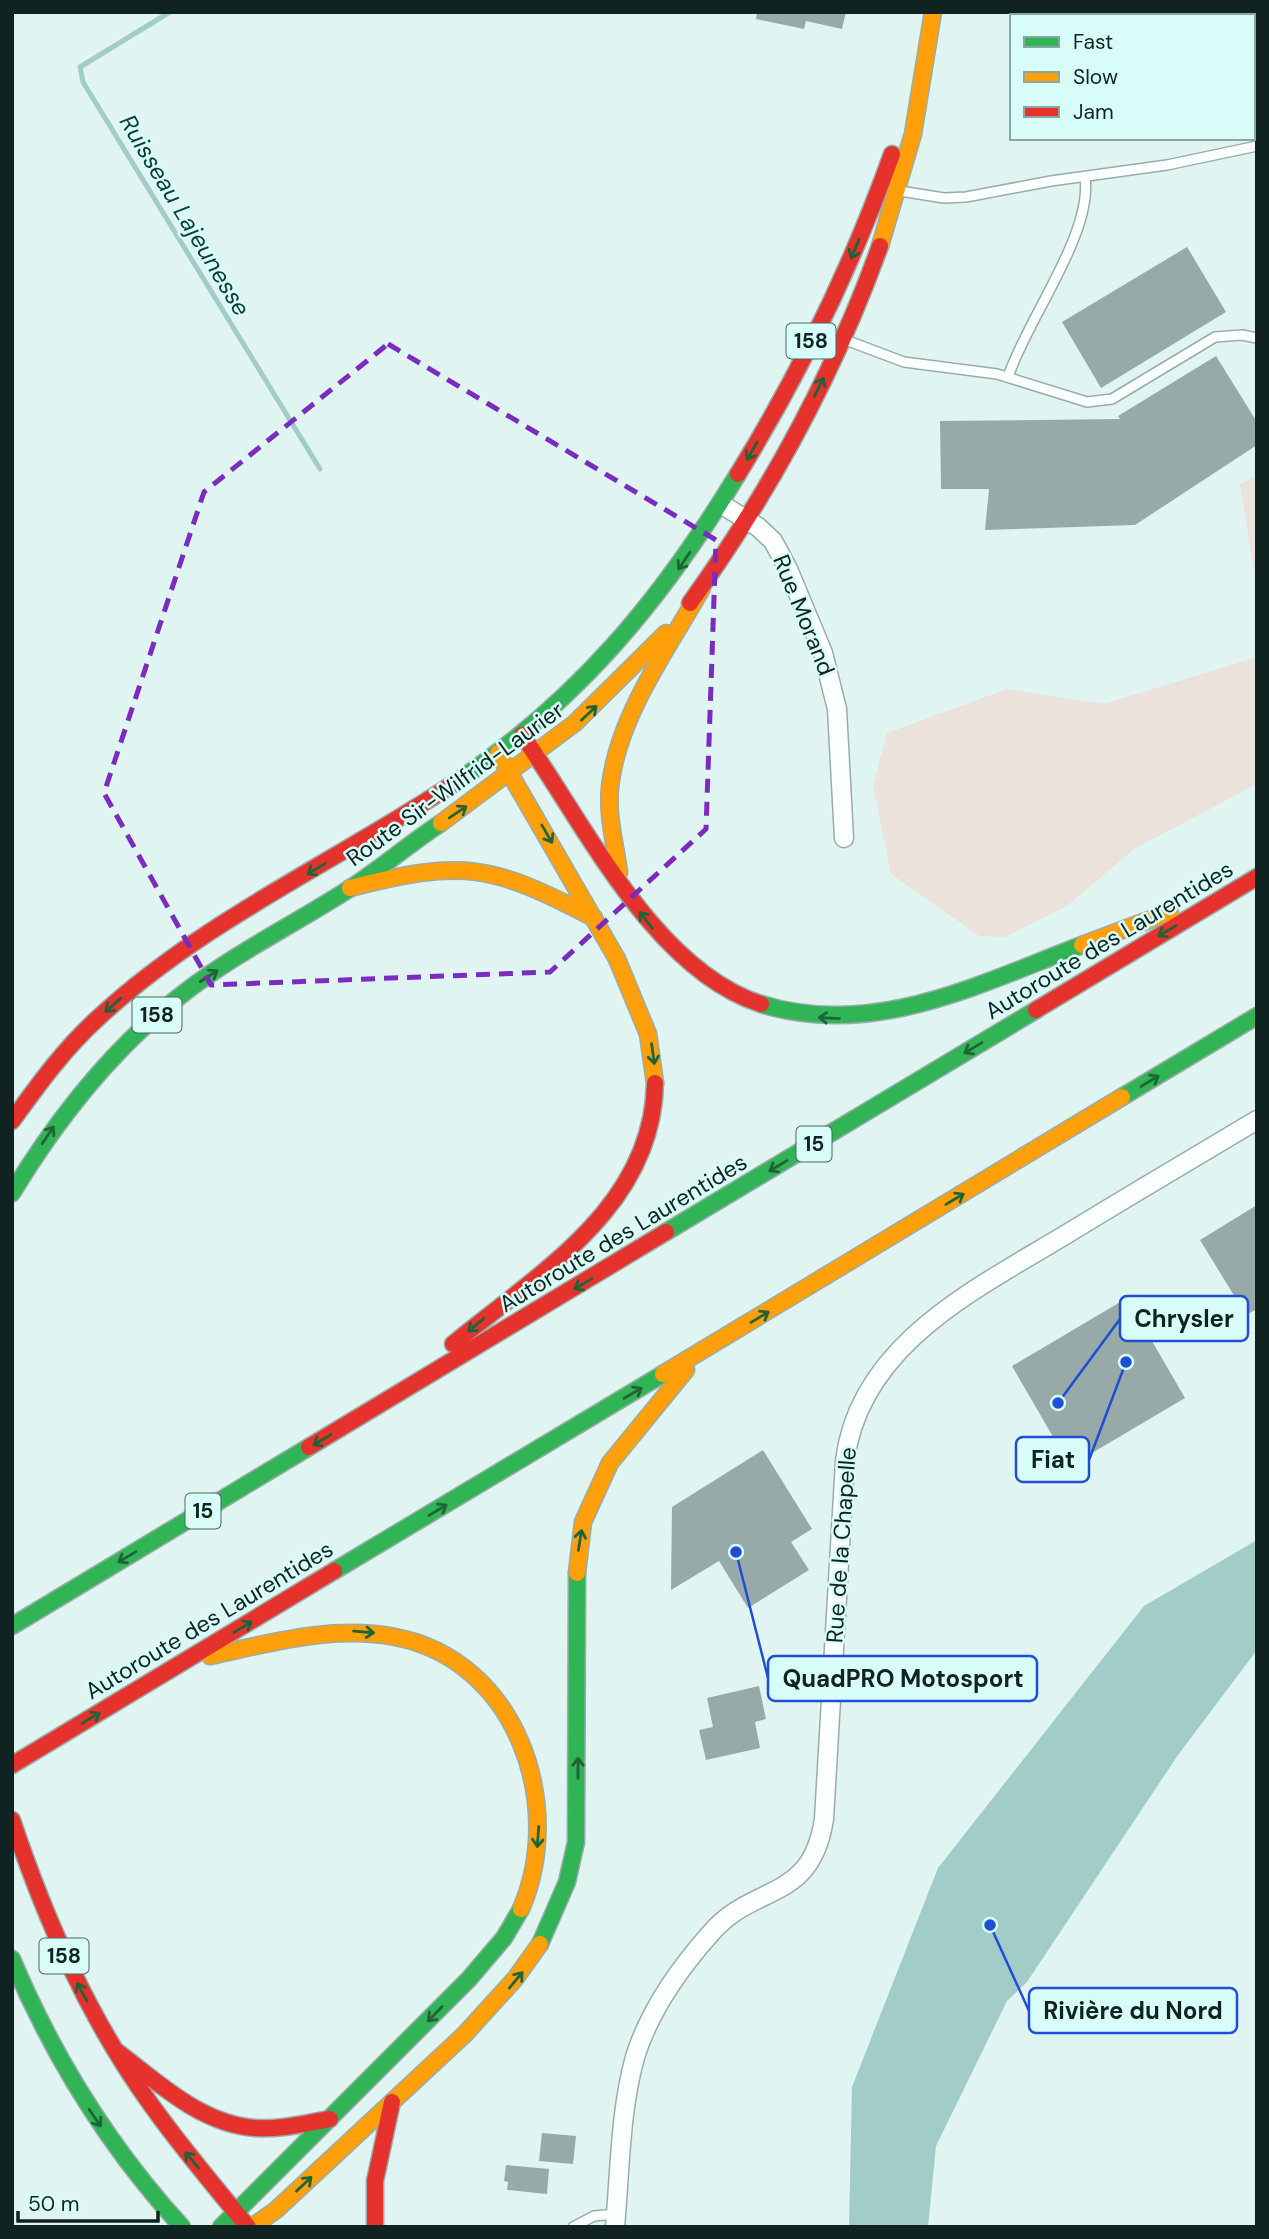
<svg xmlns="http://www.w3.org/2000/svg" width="1269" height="2239" font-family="'DM Sans',sans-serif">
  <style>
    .green { fill: #ebe2db }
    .water { fill: #a2ccc7 }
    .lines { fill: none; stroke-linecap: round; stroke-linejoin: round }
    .stream { stroke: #a2ccc7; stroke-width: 5 }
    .building { fill: #98aaa8 }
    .lane-casing { stroke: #9aaca9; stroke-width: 12 }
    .street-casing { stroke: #9aaca9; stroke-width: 21 }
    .fast-casing { stroke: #9aaca9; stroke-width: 19 }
    .slow-casing { stroke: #9aaca9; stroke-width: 19 }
    .jam-casing { stroke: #9aaca9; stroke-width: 19 }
    .lane { stroke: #fafefd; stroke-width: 9 }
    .street { stroke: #fafefd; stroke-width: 18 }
    .fast { stroke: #30b455; stroke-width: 16 }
    .slow { stroke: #ff9f0a; stroke-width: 16 }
    .jam { stroke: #e5322d; stroke-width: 16 }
    .oneway { stroke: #1f6438 }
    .marked { fill: none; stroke: #7b2cbf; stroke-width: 5; stroke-dasharray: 14 9; stroke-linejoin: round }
    .labels { text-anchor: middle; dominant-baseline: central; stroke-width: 5; stroke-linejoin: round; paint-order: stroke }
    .shield { fill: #d8fdf8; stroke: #4d6462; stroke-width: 2 }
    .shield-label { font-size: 21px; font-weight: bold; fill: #112321 }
    .street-label { font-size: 23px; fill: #112321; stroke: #d8fdf8 }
    .water-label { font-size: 24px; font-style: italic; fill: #0d3d38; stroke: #d8fdf8 }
    .leader { fill: none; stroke: #1d4ed8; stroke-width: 2.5 }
    .callout-dot { fill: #1d4ed8; stroke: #d8fdf8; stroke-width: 2.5 }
    .callout { fill: #d8fdf8; stroke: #1d4ed8; stroke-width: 2.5 }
    .callout-label { font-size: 24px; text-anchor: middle; font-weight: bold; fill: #112321 }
  </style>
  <rect width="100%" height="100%" fill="#e0f5f2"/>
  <g class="green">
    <polygon points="1257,475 1257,589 1240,485"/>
    <polygon points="1257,657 1257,784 1134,849 1067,906 1005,937 979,936 891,874 873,785 887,733 1007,689 1104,704"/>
  </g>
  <polygon class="water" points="1257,1540 1257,1650 1178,1755 1027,1982 1007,2001 936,2146 928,2227 849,2227 852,2087 938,1868 1144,1606"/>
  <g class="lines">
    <polyline class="stream" points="170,12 80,67 83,82 320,469"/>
  </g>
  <g class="building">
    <polygon points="757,12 846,12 842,29 806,21 804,29 756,19"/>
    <polygon points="1187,247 1226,312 1101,388 1062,322"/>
    <polygon points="1216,356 1257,422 1257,445 1135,525 985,530 989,489 941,489 940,421 1120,419 1118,416"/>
    <polygon points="1257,1205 1257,1309 1246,1315 1200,1240"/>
    <polygon points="1127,1298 1185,1398 1070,1466 1012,1366"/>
    <polygon points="763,1450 812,1529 791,1542 809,1570 748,1608 719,1561 671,1590 672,1507"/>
    <polygon points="759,1686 766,1719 755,1722 760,1748 706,1760 699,1730 713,1727 707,1698"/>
    <polygon points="542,2133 576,2136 573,2164 539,2161"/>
    <polygon points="506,2165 549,2169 547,2194 507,2190 508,2182 504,2181"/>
  </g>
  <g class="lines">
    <g class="lane-casing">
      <g id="lane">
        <polyline points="900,191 944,198 966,197 1051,181 1167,165 1257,146"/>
        <polyline points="819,330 904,362 997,374 1087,402 1112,399 1215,337 1242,335 1257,338"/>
        <path d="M 1008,377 C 1027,319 1093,234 1085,177"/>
        <polyline points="573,2227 594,2216 616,2214"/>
      </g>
    </g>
    <g class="street-casing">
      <g id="street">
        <polyline points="721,504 758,527 773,541 788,569 823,653 837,709 844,838"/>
        <path d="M 615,2227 C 620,2171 620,2111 635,2057 C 649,2012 679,1969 710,1934 C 754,1882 811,1904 824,1819 L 845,1461 C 859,1343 980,1287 1070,1232 C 1132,1194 1195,1157 1257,1120"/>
      </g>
    </g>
    <g class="fast-casing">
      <g id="fast">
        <path d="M 456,782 C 579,700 662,599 738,474"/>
        <path d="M 761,1004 C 873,1039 979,984 1082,945"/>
        <polyline points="1122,1097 1257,1016"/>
        <path d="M 12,1193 C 57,1119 111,1050 180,996 C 232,955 291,926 346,891 C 379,870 409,844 441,823"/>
        <polyline points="666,1232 1036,1010"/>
        <polyline points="334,1571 663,1374"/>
        <polyline points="12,1626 309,1447"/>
        <polyline points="540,1944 567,1882 576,1842 577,1573"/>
        <path d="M 12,1959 C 54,2059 109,2147 182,2227"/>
        <polyline points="236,2212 469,1979 504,1938 521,1909"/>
        <polyline points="221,2227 236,2212"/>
      </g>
    </g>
    <g class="slow-casing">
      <g id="slow">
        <polyline points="880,246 913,134 933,12"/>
        <polyline points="498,753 617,959 648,1034 655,1083"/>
        <polyline points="441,823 575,723 666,633"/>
        <path d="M 619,872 C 615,844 607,815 610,787 C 618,715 668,649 702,588"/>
        <path d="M 350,888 C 463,859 491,864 594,918"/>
        <polyline points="1082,945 1170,912"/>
        <polyline points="663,1374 1122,1097"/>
        <polyline points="577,1573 583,1522 610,1463 686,1370"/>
        <path d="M 210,1656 C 270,1643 333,1625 395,1637 C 517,1660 566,1805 521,1909"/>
        <polyline points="252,2227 276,2210 465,2034 515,1979 540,1944"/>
      </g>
    </g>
    <g class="jam-casing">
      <g id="jam">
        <path d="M 738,474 C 800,373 852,266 892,154"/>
        <path d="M 690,603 C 770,492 834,374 880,246"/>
        <path d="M 522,735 C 584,823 654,970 761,1004"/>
        <polyline points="1036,1010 1257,877"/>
        <path d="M 12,1121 C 38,1085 64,1049 97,1019 C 202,921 337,861 456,782"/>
        <path d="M 453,1344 C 539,1273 653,1207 655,1083"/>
        <polyline points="309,1447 666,1232"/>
        <polyline points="12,1765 334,1571"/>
        <path d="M 12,1820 C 46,1921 89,2019 152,2106 C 182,2148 215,2187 248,2227"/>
        <path d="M 116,2051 C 158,2082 200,2124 255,2128 C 280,2130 306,2123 330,2119"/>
        <polyline points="375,2227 375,2181 392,2102"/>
      </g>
    </g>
    <use href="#lane" class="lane"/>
    <use href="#street" class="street"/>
    <use href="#fast" class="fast"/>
    <use href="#slow" class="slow"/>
    <use href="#jam" class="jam"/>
  </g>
  <defs><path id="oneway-shaft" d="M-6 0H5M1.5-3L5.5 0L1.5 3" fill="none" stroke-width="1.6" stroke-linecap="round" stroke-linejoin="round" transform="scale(1.75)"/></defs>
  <g class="oneway">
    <use href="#oneway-shaft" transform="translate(855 249) rotate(113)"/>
    <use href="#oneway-shaft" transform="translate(819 387) rotate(-64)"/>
    <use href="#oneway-shaft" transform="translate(752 451) rotate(120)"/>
    <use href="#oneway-shaft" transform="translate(684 561) rotate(124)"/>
    <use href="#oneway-shaft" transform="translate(589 713) rotate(-43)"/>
    <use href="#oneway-shaft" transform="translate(458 812) rotate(-34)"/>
    <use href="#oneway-shaft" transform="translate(547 834) rotate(60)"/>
    <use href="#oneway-shaft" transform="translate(316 869) rotate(149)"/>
    <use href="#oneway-shaft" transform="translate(646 920) rotate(-128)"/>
    <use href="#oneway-shaft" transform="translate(1167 931) rotate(149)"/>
    <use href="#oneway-shaft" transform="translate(209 976) rotate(-33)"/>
    <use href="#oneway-shaft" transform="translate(113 1005) rotate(139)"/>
    <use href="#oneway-shaft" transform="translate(829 1018) rotate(-177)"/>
    <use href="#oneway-shaft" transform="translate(973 1048) rotate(149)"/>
    <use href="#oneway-shaft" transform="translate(653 1054) rotate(82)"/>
    <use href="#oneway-shaft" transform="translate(1150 1081) rotate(-31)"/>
    <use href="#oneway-shaft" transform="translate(48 1135) rotate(-56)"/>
    <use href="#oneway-shaft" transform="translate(778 1166) rotate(149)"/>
    <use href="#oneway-shaft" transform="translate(955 1199) rotate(-31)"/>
    <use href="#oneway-shaft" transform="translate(583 1284) rotate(149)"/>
    <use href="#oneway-shaft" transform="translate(760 1317) rotate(-31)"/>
    <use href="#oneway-shaft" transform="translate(476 1325) rotate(140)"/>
    <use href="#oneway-shaft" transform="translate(633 1393) rotate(-31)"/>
    <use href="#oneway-shaft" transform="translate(322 1440) rotate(149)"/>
    <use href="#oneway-shaft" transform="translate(438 1510) rotate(-31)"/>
    <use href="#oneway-shaft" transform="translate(580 1540) rotate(-81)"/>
    <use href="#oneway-shaft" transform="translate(127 1557) rotate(149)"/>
    <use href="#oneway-shaft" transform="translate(243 1627) rotate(-31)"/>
    <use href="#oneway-shaft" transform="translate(364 1632) rotate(5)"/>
    <use href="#oneway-shaft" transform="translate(91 1718) rotate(-31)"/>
    <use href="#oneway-shaft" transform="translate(578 1768) rotate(-90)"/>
    <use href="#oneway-shaft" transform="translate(538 1837) rotate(94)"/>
    <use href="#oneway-shaft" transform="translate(516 1980) rotate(-50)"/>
    <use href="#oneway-shaft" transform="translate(82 1992) rotate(-119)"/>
    <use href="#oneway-shaft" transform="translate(435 2014) rotate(134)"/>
    <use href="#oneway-shaft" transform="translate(95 2118) rotate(56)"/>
    <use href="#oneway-shaft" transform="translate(192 2160) rotate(-130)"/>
    <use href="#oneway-shaft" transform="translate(304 2184) rotate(-43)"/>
  </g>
  <path class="marked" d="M 388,344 L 716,540 L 706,829 L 550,972 L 211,985 L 104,793 L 204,492 Z"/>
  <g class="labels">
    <g class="shield">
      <rect x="786.5" y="323.5" width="49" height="35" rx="5"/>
      <rect x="132.5" y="997.5" width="49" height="35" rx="5"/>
      <rect x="796.5" y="1126.5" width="35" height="35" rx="5"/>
      <rect x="185.5" y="1493.5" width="35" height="35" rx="5"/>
      <rect x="39.5" y="1938.5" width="49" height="35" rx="5"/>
    </g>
    <g class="shield-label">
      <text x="811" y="341">158</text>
      <text x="157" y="1015">158</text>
      <text x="814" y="1144">15</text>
      <text x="203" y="1511">15</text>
      <text x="64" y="1956">158</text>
    </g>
    <g class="street-label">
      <text transform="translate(804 615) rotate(68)">Rue Morand</text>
      <text transform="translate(455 784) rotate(-36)">Route Sir-Wilfrid-Laurier</text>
      <text transform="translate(1109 940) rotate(-31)">Autoroute des Laurentides</text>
      <text transform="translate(623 1233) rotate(-31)">Autoroute des Laurentides</text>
      <text transform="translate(841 1545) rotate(-86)">Rue de la Chapelle</text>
      <text transform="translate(209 1620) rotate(-31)">Autoroute des Laurentides</text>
    </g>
    <g class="water-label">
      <text transform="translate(185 215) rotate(59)">Ruisseau Lajeunesse</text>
    </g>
  </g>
  <path class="leader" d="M1058 1403L1120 1319M1126 1362L1089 1460M736 1552L768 1678M990 1925L1029 2011"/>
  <g class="callout-dot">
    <circle cx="1058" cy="1403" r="7"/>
    <circle cx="1126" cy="1362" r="7"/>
    <circle cx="736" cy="1552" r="7"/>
    <circle cx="990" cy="1925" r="7"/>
  </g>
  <g class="callout">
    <rect x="1120" y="1296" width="128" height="45" rx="7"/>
    <rect x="1016" y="1437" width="73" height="45" rx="7"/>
    <rect x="768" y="1656" width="269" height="45" rx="7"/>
    <rect x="1029" y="1988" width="208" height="45" rx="7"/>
  </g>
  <g class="callout-label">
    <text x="1184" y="1327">Chrysler</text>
    <text x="1053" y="1468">Fiat</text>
    <text x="903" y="1687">QuadPRO Motosport</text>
    <text x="1133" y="2019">Rivière du Nord</text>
  </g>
  <rect width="1269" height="2239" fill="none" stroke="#112321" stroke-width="28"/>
  <rect x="1010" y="14" width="245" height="126" fill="#d8fdf8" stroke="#88a6a2" stroke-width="2"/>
  <rect x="1024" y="37" width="35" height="10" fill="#30b455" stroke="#88a6a2" stroke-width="2"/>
  <text x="1073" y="49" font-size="21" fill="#112321">Fast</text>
  <rect x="1024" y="72" width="35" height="10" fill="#ff9f0a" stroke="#88a6a2" stroke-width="2"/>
  <text x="1073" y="84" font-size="21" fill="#112321">Slow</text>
  <rect x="1024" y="107" width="35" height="10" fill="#e5322d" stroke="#88a6a2" stroke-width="2"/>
  <text x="1073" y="119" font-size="21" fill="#112321">Jam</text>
  <path d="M18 2211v10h140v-10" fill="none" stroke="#112321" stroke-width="3.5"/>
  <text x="28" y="2211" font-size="21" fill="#112321" stroke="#d8fdf8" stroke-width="5" paint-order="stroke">50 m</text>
</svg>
